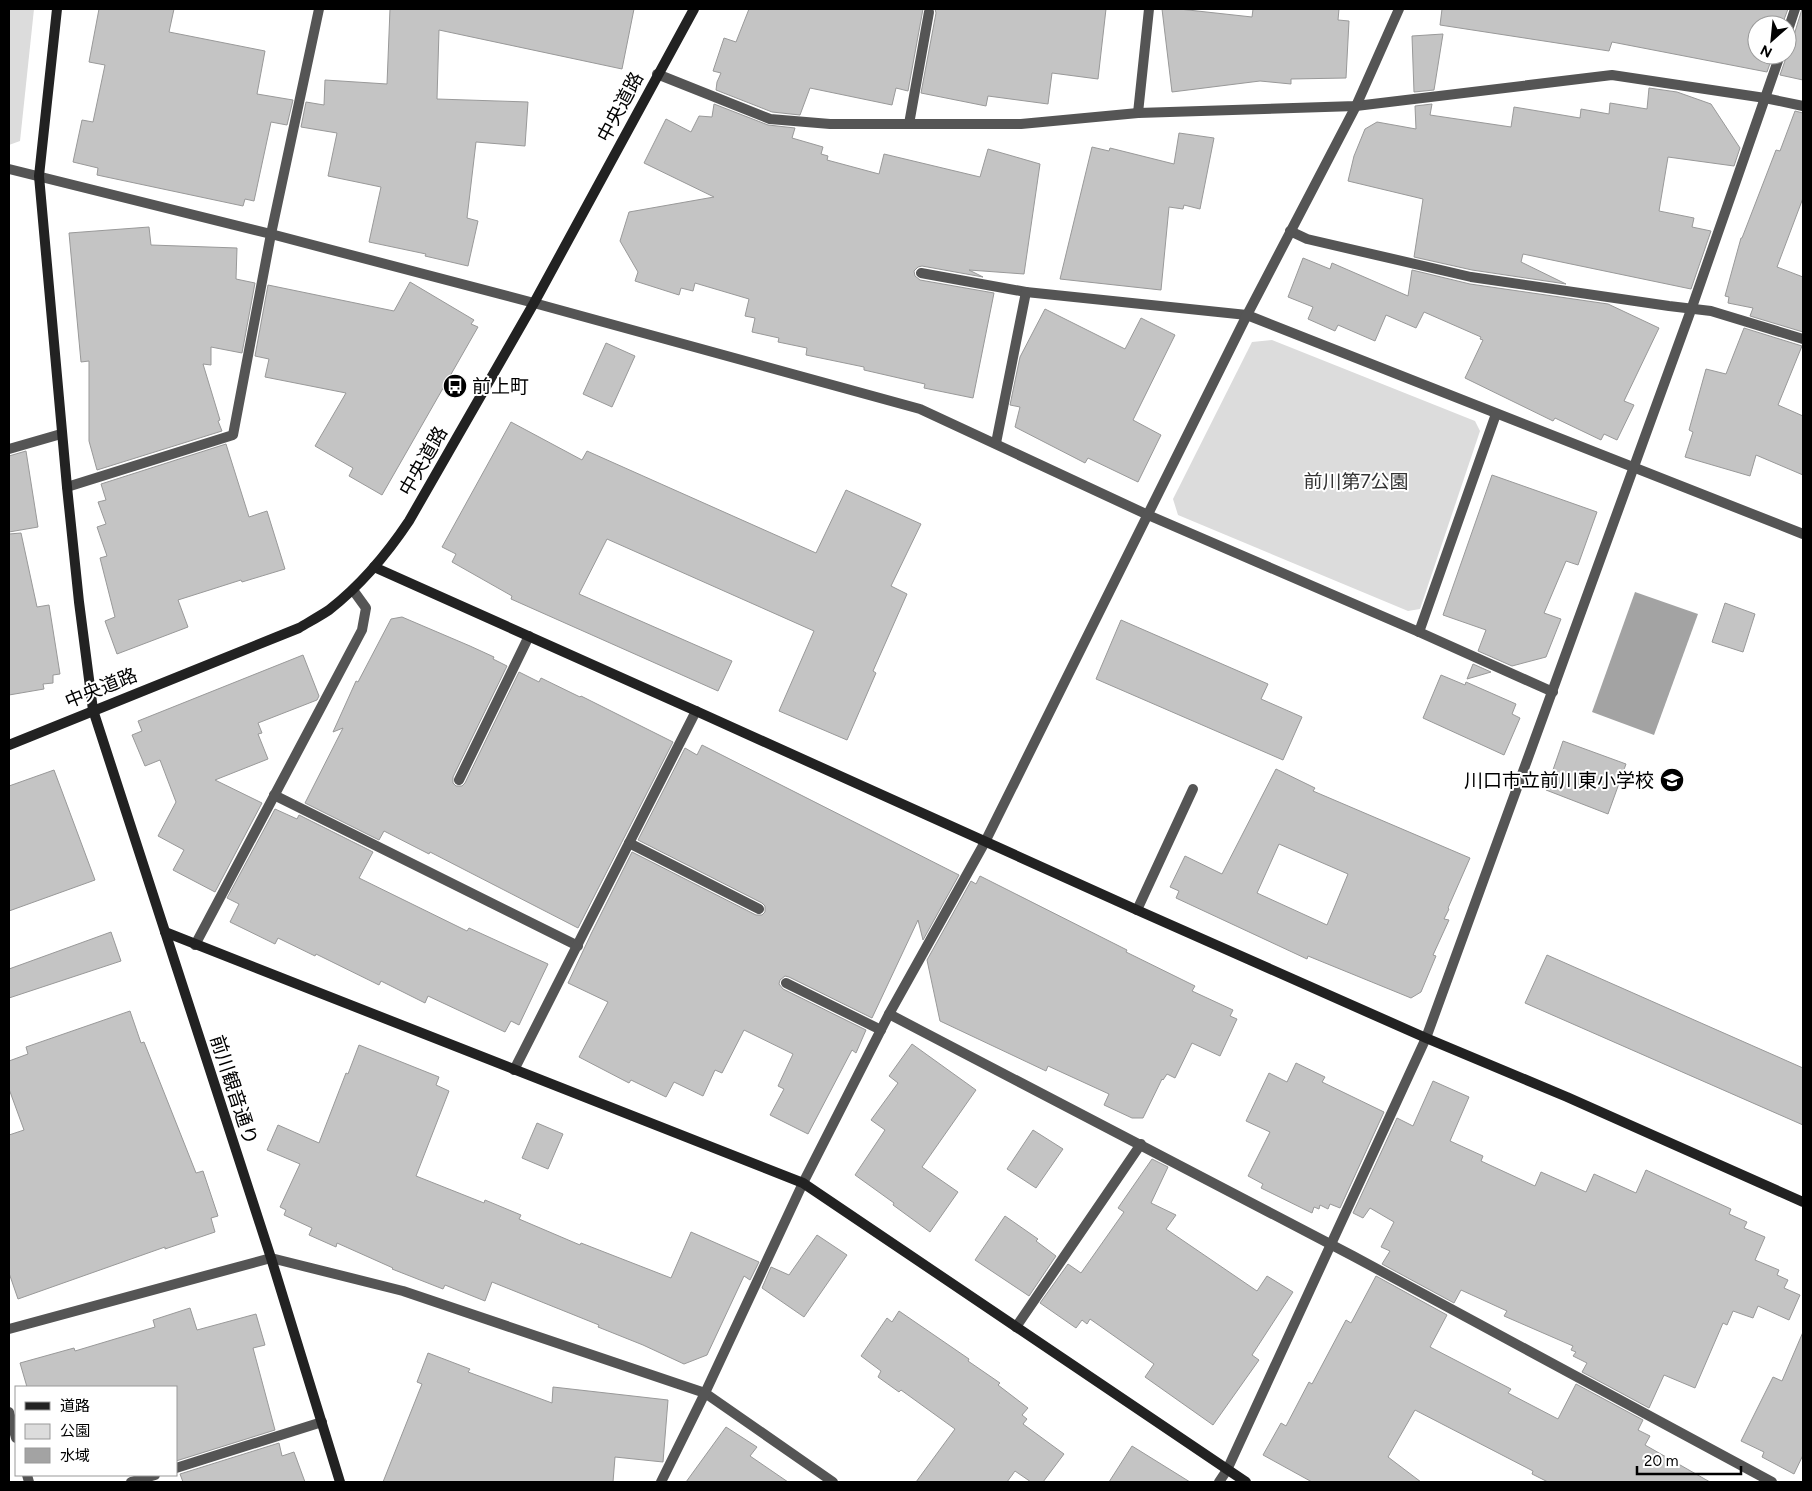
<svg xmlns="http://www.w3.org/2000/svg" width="1812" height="1491" font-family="Figtree,'Noto Sans JP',sans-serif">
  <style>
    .green { fill: #dcdcdc }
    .water { fill: #a3a3a3 }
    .building { fill: #c4c4c4; stroke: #999; fill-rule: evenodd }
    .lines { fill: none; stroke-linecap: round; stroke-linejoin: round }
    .lane { stroke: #555; stroke-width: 10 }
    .street { stroke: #555; stroke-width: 10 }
    .secondary { stroke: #222; stroke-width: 10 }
    .labels { text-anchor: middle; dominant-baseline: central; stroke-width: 4; stroke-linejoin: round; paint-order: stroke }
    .street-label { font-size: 19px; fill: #000; stroke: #fff }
    .poi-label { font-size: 19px; fill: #000; stroke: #fff; text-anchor: start }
    .park-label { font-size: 19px; fill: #333; stroke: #fff }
  </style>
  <rect width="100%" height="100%" fill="#fff"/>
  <g class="green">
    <polygon points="9,9 34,9 20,141 9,145"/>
    <polygon points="1272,340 1475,421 1480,431 1420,609 1408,611 1178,515 1173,499 1252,342"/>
  </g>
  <polygon class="water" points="1635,592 1698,614 1654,735 1592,712"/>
  <g class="building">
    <polygon points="99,9 174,9 169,32 265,51 257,94 293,100 287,125 271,122 254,201 245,199 243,206 97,175 98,168 73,162 82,120 93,122 105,65 89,62"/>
    <polygon points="390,9 634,9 622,69 439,30 437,99 528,102 525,146 476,142 467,218 478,221 468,266 425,256 426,254 369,242 381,187 328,176 337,133 301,127 306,102 324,105 325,80 387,84"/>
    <polygon points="749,9 923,9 908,91 896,88 892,105 810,88 800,115 772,112 716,90 717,82 721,73 713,71 724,38 736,42"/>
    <polygon points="935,9 1106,9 1098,79 1052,73 1048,104 988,96 986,106 921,93 936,13"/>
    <polygon points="1162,9 1179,9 1252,17 1253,9 1339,9 1338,20 1349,21 1346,78 1291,79 1291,84 1260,81 1172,92"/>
    <polygon points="1442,9 1788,9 1782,25 1757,25 1757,55 1773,55 1767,72 1612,42 1609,51 1440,25"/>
    <polygon points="1802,9 1803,9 1803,80 1780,75 1787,55 1787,40 1791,38 1794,35"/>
    <polygon points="1443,34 1434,90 1414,92 1412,36"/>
    <polygon points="1649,88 1677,92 1711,104 1740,148 1734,166 1668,157 1659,211 1694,218 1692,227 1711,231 1691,289 1523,254 1521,262 1566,284 1472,270 1414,257 1423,199 1348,181 1354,156 1365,129 1377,122 1416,129 1415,106 1432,104 1430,115 1511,127 1514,107 1580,118 1581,109 1609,114 1610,103 1647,109"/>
    <polygon points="714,104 768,125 795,128 792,138 823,147 821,154 828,156 827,160 879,174 884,154 980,177 988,149 1040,164 1024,274 969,270 983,277 922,266 918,267 914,271 915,276 920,280 994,293 973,398 924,388 925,384 864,370 864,367 806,355 807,348 778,342 779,338 752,332 755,318 745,316 749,299 695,283 693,291 681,288 679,295 635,281 638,272 620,241 629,212 714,197 644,163 666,119 691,132 699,116 712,117"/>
    <polygon points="1795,111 1803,113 1803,198 1777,267 1803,277 1803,332 1750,316 1753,308 1728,303 1729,297 1725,296 1741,238 1742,238 1776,150 1780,151"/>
    <polygon points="1179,133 1214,138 1200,209 1184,205 1183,209 1169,207 1161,290 1060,279 1092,147 1109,151 1110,148 1174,164"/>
    <polygon points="149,227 151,245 237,248 236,279 255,283 242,353 211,347 211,365 203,364 220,420 218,421 222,431 97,470 89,441 89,361 81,362 69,233"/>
    <polygon points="1303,258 1330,269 1332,263 1408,296 1412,270 1470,284 1608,304 1659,328 1624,401 1634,405 1617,440 1604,434 1601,440 1555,418 1553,421 1465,378 1483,340 1480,339 1481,337 1424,312 1416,328 1386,315 1375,341 1338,325 1335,331 1308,319 1313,307 1288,297"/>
    <polygon points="410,282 474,320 471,324 478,327 382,495 349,476 353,468 315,446 346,393 265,377 269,359 255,356 268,285 394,311"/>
    <polygon points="1045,309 1125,349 1141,318 1175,335 1133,420 1161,435 1138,482 1088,458 1085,463 1015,427 1020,407 1010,405 1020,357"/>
    <polygon points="1744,328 1802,346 1778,405 1803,416 1803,475 1756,455 1750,476 1685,457 1693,432 1689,430 1706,369 1726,374"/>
    <polygon points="606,343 635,356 612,407 583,394"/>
    <polygon points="511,422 582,460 587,451 816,553 846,490 921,524 891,586 907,594 873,671 876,673 847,740 779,711 814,631 607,539 579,594 732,661 718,691 511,599 512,596 452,562 456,554 442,547"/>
    <polygon points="226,444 249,517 267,511 285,569 242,582 241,580 178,600 188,627 117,654 105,621 115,617 100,558 107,556 97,527 106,524 98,502 106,500 101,484"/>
    <polygon points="26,451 38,527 9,532 9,456"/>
    <polygon points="1492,475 1597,512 1578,565 1566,561 1544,613 1561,619 1546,657 1512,666 1478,651 1486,630 1443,615"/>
    <polygon points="21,533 37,607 49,605 60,674 53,675 53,683 43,684 44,689 9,695 9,534"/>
    <polygon points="1725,603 1755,614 1743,652 1712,642"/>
    <polygon points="402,617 470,646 494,657 493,659 507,666 453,777 453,783 456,786 462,786 465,783 519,672 539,682 541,678 580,697 581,696 673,742 578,928 430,852 429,854 384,831 379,840 305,803 343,728 333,732 356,681 358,682 391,619"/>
    <polygon points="1121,620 1268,684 1261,699 1302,717 1283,760 1096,679"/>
    <polygon points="303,655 319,696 317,700 258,723 262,733 258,734 268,759 215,780 262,803 215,892 173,870 184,850 158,836 176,802 160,760 145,766 132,735 142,731 138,721"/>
    <polygon points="1473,664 1491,672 1467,679"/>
    <polygon points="1441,675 1465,685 1466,682 1516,704 1512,714 1520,718 1504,755 1423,718"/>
    <polygon points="1563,741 1626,764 1608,814 1546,790"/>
    <polygon points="702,745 959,875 923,940 918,920 872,1018 789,977 785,976 780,980 779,984 783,989 866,1030 856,1053 852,1050 808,1134 770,1115 784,1089 778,1086 793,1054 744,1030 722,1073 715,1070 703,1096 674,1082 666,1097 631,1080 629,1083 579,1057 608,1002 568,983 591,934 632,852 756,915 762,915 765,912 765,906 762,903 638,840 685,748 697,755"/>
    <path d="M 1276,769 L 1315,788 L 1313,791 L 1470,858 L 1448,908 L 1449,909 L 1444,919 L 1449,920 L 1433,955 L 1436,956 L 1421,992 L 1411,998 L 1308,956 L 1307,959 L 1176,898 L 1179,891 L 1170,887 L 1185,856 L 1222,874 ZM 1279,844 L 1348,874 L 1327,925 L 1257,893 Z"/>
    <polygon points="54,770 95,880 9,911 9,786"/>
    <polygon points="275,809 297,819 299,815 373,852 359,878 467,931 469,928 548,964 519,1025 511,1021 505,1032 428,996 425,1003 381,981 379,985 316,954 315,956 278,938 275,944 230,922 239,904 227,898"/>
    <polygon points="980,876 1127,950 1126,952 1195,986 1192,991 1233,1010 1230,1016 1237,1019 1220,1056 1192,1043 1175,1078 1167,1074 1163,1080 1162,1079 1143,1118 1132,1118 1104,1105 1109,1094 1048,1066 1046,1071 940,1021 927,960 971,881 976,884"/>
    <polygon points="111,932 121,961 9,998 9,969"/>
    <polygon points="1547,955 1803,1068 1803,1125 1525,1003"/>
    <polygon points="130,1011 141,1043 144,1042 196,1173 203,1171 218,1216 211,1218 215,1232 165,1249 165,1247 18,1299 9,1273 9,1135 24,1130 9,1089 9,1061 28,1054 26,1047"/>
    <polygon points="912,1044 976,1090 922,1167 958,1192 930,1232 893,1205 894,1203 855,1175 885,1130 871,1120 898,1083 889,1076"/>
    <polygon points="359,1045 439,1077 436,1085 449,1091 416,1176 484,1203 485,1200 521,1215 519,1219 580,1245 581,1243 671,1278 691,1232 759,1262 750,1280 744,1276 707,1355 684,1364 643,1345 598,1327 599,1325 492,1282 485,1301 445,1285 443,1289 392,1269 393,1268 337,1243 336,1247 309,1235 312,1228 284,1215 286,1210 280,1207 300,1164 267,1150 278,1125 319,1143 346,1073 348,1074"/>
    <polygon points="1296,1063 1325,1077 1322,1082 1384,1112 1340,1208 1330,1204 1328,1209 1320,1205 1319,1209 1314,1207 1312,1213 1261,1188 1263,1184 1248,1176 1270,1132 1246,1121 1269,1073 1287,1082"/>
    <polygon points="1433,1081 1469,1097 1450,1141 1483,1156 1481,1161 1535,1186 1541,1172 1586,1192 1594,1174 1636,1193 1646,1170 1731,1209 1729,1214 1747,1222 1744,1228 1765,1237 1755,1260 1779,1270 1777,1275 1788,1280 1784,1288 1800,1295 1789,1320 1758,1306 1753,1318 1733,1311 1727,1325 1723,1323 1695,1388 1664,1375 1649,1408 1582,1372 1587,1363 1573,1356 1576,1352 1571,1350 1573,1346 1504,1316 1507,1311 1461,1290 1454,1303 1382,1264 1390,1251 1381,1247 1394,1222 1370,1208 1363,1218 1353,1213 1397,1118 1413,1126"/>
    <polygon points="537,1123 563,1134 548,1169 522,1158"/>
    <polygon points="1033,1130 1063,1149 1036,1188 1007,1169"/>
    <polygon points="1152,1159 1168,1167 1151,1203 1176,1215 1166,1229 1257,1291 1267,1276 1293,1292 1252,1355 1259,1360 1213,1425 1145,1377 1154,1364 1090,1319 1087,1324 1082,1320 1076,1328 1040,1303 1068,1264 1081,1273 1124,1212 1118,1208"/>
    <polygon points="1005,1216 1038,1239 1036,1241 1056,1256 1029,1296 975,1260"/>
    <polygon points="817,1235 847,1255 804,1317 762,1288 771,1267 789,1275"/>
    <polygon points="1376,1276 1447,1315 1430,1347 1511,1389 1508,1393 1558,1419 1576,1384 1643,1420 1638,1430 1650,1436 1645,1445 1710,1482 1548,1482 1532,1474 1533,1471 1415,1410 1388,1457 1421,1482 1312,1482 1263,1455 1281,1423 1286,1426 1309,1382 1312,1384 1346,1320 1351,1323"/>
    <polygon points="190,1308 197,1330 256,1314 265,1345 253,1348 275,1430 176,1461 176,1387 27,1387 20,1363 74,1348 75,1351 155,1327 153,1320"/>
    <polygon points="899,1311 969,1359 968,1361 1000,1383 998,1385 1028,1408 1022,1415 1027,1419 1023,1424 1064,1454 1043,1482 1031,1482 1015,1471 1007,1482 916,1482 955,1429 901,1390 899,1392 878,1377 881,1371 861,1356 887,1318 892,1322"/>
    <polygon points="1803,1332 1803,1455 1794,1474 1762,1457 1764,1452 1741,1441 1773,1377 1782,1381"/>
    <polygon points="428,1353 470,1369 468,1372 552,1403 553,1387 668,1400 663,1462 615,1457 613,1482 383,1482 422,1384 417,1382"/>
    <polygon points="726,1427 757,1447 750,1456 788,1482 686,1482"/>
    <polygon points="279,1443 282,1456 294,1452 305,1482 183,1482 180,1474"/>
    <polygon points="1132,1446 1190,1482 1109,1482"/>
  </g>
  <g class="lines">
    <g class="lane">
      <polyline points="1138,113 1149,9"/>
      <polyline points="909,124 929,12"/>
      <polyline points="921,273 1026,292"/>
      <polyline points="459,780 529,636"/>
      <polyline points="629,843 759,909"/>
      <polyline points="1137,910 1193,789"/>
      <polyline points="786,983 881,1030"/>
    </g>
    <g class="street">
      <polyline points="1787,33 1795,9"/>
      <polyline points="657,74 770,119 830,124 1021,124 1138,113 1356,106 1612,75 1765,98 1803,106"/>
      <polyline points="9,169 271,234 534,303 920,409 1148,515 1419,632 1553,692"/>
      <polyline points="1290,231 1307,239 1471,277 1669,306 1711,311 1803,339"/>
      <polyline points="996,443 1026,292 1247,315 1803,534"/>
      <polyline points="9,449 61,434"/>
      <polyline points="67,487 233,435 271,234 319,9"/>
      <polyline points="1419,632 1496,414"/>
      <polyline points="274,795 578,946"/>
      <polyline points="195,945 362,630 366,608 353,590"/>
      <polyline points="889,1014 1353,1256 1772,1482"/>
      <polyline points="514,1070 696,711"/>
      <polyline points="1016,1327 1141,1144"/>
      <polyline points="9,1329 271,1258 403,1291 705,1393 833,1482"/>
      <polyline points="9,1412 16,1438"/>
      <polyline points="176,1468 322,1422"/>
      <polyline points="27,1475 29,1482"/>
      <polyline points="131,1482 155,1475"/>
      <polyline points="661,1482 705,1393 803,1183 889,1014 985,842 1247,315 1356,106 1399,9"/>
      <polyline points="1219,1482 1227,1470 1426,1038 1691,310 1780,55"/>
    </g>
    <g class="secondary">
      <polyline points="57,9 39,176 67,487 79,602 93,710 271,1258 340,1482"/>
      <polyline points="374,567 696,711 1137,910 1426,1038 1567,1097 1803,1202"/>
      <path d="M 9,745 L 299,628 C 309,622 320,616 329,610 C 361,585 387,554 409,521 L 534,303 L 694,9"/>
      <polyline points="165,932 803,1183 1246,1482"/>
    </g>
  </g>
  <defs>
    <g id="bus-disc" transform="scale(1.25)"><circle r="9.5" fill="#000" stroke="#fff"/><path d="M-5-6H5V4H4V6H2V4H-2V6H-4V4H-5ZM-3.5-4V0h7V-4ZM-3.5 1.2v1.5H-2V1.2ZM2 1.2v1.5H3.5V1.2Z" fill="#fff"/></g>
    <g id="school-disc" transform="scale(1.25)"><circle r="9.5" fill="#000" stroke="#fff"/><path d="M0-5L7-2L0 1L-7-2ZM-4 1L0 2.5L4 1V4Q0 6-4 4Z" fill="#fff"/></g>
  </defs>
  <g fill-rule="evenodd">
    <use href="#bus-disc" x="455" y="386"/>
    <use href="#school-disc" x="1672" y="780"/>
  </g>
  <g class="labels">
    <g class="street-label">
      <text transform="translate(620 107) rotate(-62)">中央道路</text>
      <text transform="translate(423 461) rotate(-60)">中央道路</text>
      <text transform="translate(101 688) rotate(-22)">中央道路</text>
      <text transform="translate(234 1090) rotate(72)">前川観音通り</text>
    </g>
    <g class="poi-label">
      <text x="472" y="386">前上町</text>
      <text x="1654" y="780" text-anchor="end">川口市立前川東小学校</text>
    </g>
    <g class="park-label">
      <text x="1356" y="481">前川第7公園</text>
    </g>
  </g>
  <rect width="1812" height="1491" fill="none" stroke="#000000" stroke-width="20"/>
  <rect x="15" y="1386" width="162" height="90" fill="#ffffff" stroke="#999999"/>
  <rect x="25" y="1402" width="25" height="8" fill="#222222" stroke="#999999"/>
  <text x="60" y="1411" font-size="15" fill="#000000">道路</text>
  <rect x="25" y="1424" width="25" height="15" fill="#dcdcdc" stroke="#999999"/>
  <text x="60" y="1436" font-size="15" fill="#000000">公園</text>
  <rect x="25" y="1448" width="25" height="15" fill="#a3a3a3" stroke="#999999"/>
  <text x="60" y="1461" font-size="15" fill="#000000">水域</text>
  <g transform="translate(1772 40) rotate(207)"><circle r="24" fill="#ffffff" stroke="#999999"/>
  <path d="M0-4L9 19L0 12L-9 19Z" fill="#000000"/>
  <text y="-8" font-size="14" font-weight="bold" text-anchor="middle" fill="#000000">N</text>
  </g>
  <path d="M1637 1466v8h104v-8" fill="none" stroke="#000000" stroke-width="2.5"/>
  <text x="1644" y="1466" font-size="15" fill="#000000" stroke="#ffffff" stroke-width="4" paint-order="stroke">20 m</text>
</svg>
